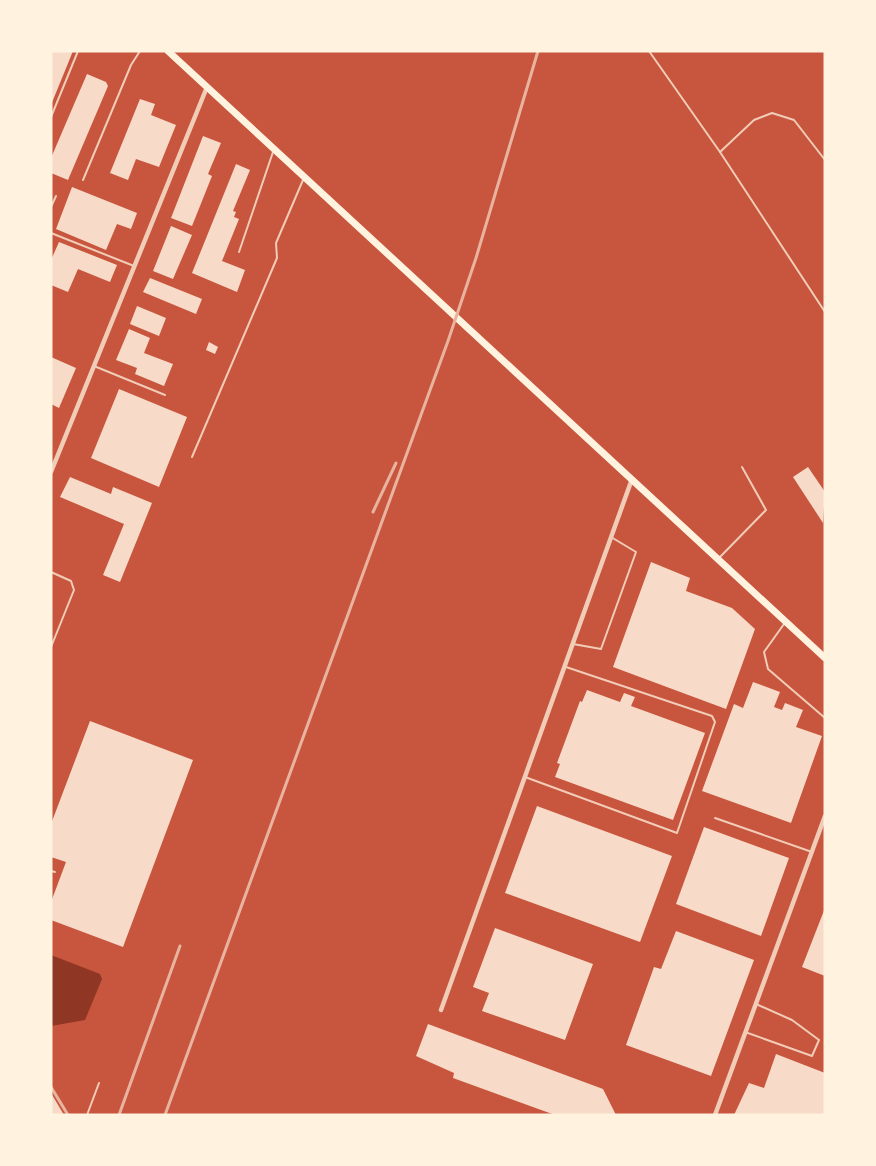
<svg xmlns="http://www.w3.org/2000/svg" width="876" height="1166" font-family="Arial,sans-serif">
  <style>
    .water { fill: #8f3625 }
    .building { fill: #f7dbc8 }
    .lines { fill: none; stroke-linecap: round; stroke-linejoin: round }
    .service { stroke: #f1ccb7; stroke-width: 2 }
    .minor { stroke: #f1ccb7; stroke-width: 4.5 }
    .secondary { stroke: #fff3e0; stroke-width: 7 }
    .rail { stroke: #e9b49f; stroke-width: 3 }
  </style>
  <rect width="100%" height="100%" fill="#c8553d"/>
  <polygon class="water" points="51,955 100,974 102,979 85,1020 51,1026"/>
  <g class="building">
    <polygon points="51,51 73,51 51,105"/>
    <polygon points="87,74 106,82 108,86 68,180 51,173 51,158"/>
    <polygon points="140,99 155,104 151,115 176,125 159,167 136,159 128,180 110,173"/>
    <polygon points="203,136 221,143 208,174 212,176 192,226 171,218"/>
    <polygon points="236,164 250,170 233,211 236,212 234,217 239,219 222,261 245,270 237,292 192,273"/>
    <polygon points="72,187 137,213 131,229 117,224 106,250 56,229"/>
    <polygon points="171,226 192,235 173,279 153,271"/>
    <polygon points="59,242 117,265 110,282 78,269 68,292 51,285 51,260"/>
    <polygon points="150,278 202,299 196,314 143,292"/>
    <polygon points="137,306 166,318 159,336 130,324"/>
    <polygon points="129,329 150,338 144,353 173,364 164,386 135,374 137,368 116,360"/>
    <polygon points="209,342 218,347 215,354 206,350"/>
    <polygon points="51,357 76,368 59,408 51,404"/>
    <polygon points="119,389 187,417 159,487 91,458"/>
    <polygon points="808,467 825,492 823,523 793,477"/>
    <polygon points="70,477 111,494 113,487 152,503 120,582 103,575 124,524 60,497"/>
    <polygon points="651,562 690,578 686,591 732,608 755,629 726,709 613,667"/>
    <polygon points="753,682 780,692 774,707 782,710 785,703 803,710 796,727 822,736 791,823 702,791 734,704 743,708"/>
    <polygon points="587,690 620,702 624,693 635,697 631,706 705,733 673,820 555,777 560,764 557,763 580,701 582,702"/>
    <polygon points="90,721 193,760 123,947 51,920 51,902 66,862 51,857 51,824"/>
    <polygon points="537,806 672,856 640,942 505,893"/>
    <polygon points="704,827 789,858 761,936 676,904"/>
    <polygon points="825,908 825,976 802,967"/>
    <polygon points="495,928 593,964 565,1040 482,1011 489,993 473,987"/>
    <polygon points="676,931 754,960 711,1076 626,1045 654,967 661,969"/>
    <polygon points="428,1024 603,1089 616,1115 555,1115 453,1078 454,1073 416,1056"/>
    <polygon points="776,1054 825,1073 825,1115 734,1115 749,1083 764,1088"/>
    <polygon points="51,1093 64,1115 51,1115"/>
  </g>
  <g class="lines">
    <g class="service">
      <polyline points="649,51 720,152 754,120 772,113 794,120 825,160"/>
      <polyline points="51,117 78,51"/>
      <polyline points="720,152 825,312"/>
      <polyline points="83,180 131,65 140,51"/>
      <polyline points="51,207 56,196"/>
      <polyline points="51,233 134,266"/>
      <polyline points="239,252 273,152"/>
      <polyline points="94,366 165,395"/>
      <polyline points="192,457 277,258 276,243 303,180"/>
      <polyline points="720,557 766,510 742,467"/>
      <polyline points="51,572 71,581 74,590 51,647"/>
      <polyline points="784,624 764,652 768,669 825,718"/>
      <polyline points="573,644 601,649 636,552 611,537"/>
      <polyline points="525,777 677,833 715,722 712,716 566,667"/>
      <polyline points="715,818 812,852"/>
      <polyline points="51,871 55,872"/>
      <polyline points="745,1032 812,1056 819,1040 792,1020 756,1004"/>
      <polyline points="87,1115 99,1083"/>
    </g>
    <g class="minor">
      <polyline points="51,472 207,87"/>
      <polyline points="441,1010 632,479"/>
      <polyline points="715,1115 825,816"/>
    </g>
    <polyline class="secondary" points="168,51 825,658"/>
    <g class="rail">
      <polyline points="373,512 396,463"/>
      <polyline points="51,1087 68,1115"/>
      <polyline points="119,1115 180,946"/>
      <polyline points="165,1115 448,341 476,258 538,51"/>
    </g>
  </g>
  <rect width="876" height="1166" fill="none" stroke="#fff3e0" stroke-width="105"/>
</svg>
